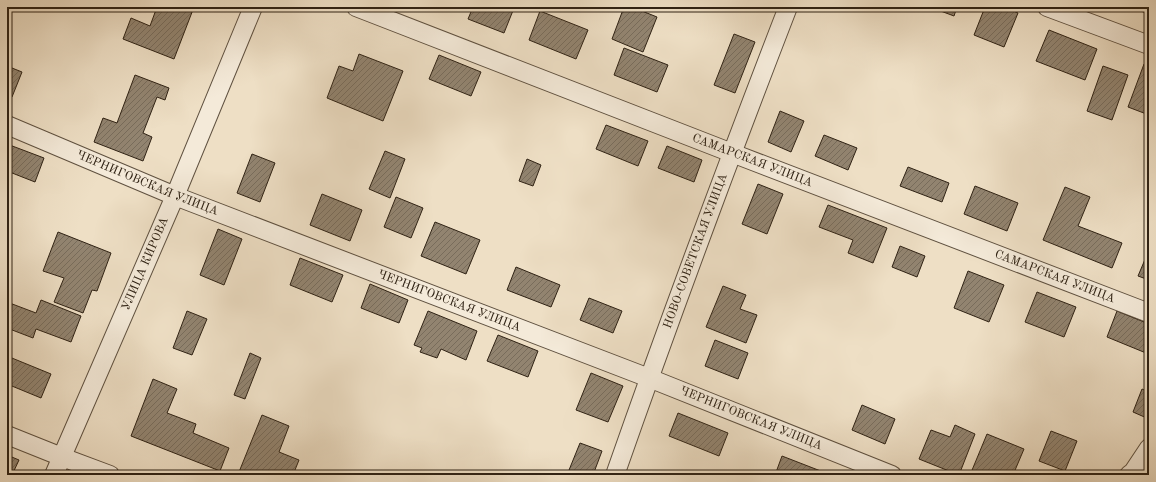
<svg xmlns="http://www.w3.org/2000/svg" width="1156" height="482" font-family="'Old Standard TT',serif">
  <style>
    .building { fill: url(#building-hatch); stroke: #2f2214 }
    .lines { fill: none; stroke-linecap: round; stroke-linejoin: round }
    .street-casing { stroke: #5f5140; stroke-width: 20 }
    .street { stroke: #f4ead9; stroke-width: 18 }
    .labels { text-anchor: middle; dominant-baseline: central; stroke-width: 3.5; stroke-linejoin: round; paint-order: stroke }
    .street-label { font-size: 12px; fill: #2f2214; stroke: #f4ead9 }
  </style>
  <defs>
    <pattern id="building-hatch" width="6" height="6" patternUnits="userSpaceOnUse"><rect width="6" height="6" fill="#928470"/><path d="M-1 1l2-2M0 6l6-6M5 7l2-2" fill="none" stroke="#786c5b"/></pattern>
  </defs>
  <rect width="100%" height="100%" fill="#eedfc5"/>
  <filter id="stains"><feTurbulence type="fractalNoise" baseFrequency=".005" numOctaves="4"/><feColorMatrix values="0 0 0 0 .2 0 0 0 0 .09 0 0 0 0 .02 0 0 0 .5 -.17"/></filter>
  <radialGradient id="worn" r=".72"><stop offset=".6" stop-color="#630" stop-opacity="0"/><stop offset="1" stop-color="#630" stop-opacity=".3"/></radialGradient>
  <g class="building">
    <polygon points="157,7 194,7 174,59 123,39 131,18 150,26"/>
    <polygon points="473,7 512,7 514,8 504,33 468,19"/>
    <polygon points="624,7 632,7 657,17 643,52 612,39"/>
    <polygon points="930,7 957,7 954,16"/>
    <polygon points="985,7 1004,7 1018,13 1004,47 974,35"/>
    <polygon points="1139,7 1149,7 1149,14 1138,10"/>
    <polygon points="540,11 588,30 576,59 529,40"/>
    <polygon points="1049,30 1097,49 1085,80 1036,61"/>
    <polygon points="734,34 755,42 735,93 714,85"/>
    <polygon points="624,48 668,65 657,92 614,75"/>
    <polygon points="359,54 403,71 383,121 327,98 339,66 353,71"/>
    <polygon points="439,55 481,72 471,96 429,79"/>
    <polygon points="1144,64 1149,66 1149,115 1128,107"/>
    <polygon points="7,66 22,72 12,97 7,95"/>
    <polygon points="1103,66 1128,75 1112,120 1087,111"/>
    <polygon points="135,75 169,88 165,100 157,97 143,133 152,137 143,161 94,142 103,118 117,123"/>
    <polygon points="780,111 804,121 791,152 768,142"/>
    <polygon points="606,125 648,141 638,166 596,149"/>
    <polygon points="824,135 857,148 848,170 815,156"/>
    <polygon points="7,144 44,158 35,182 7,171"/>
    <polygon points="667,146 702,160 694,182 658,168"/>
    <polygon points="385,151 405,159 390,198 369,189"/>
    <polygon points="252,154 275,163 260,202 237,193"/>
    <polygon points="527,159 541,165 533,186 519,181"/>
    <polygon points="908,167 949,183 942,202 900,186"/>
    <polygon points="758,184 783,194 767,234 742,224"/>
    <polygon points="975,186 1018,203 1007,231 964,214"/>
    <polygon points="1065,187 1090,197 1078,226 1122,243 1112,268 1043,240"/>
    <polygon points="322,194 362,210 350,241 310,225"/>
    <polygon points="396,197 423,208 411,238 384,227"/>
    <polygon points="828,205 887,228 873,263 848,253 853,240 819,227"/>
    <polygon points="435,222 480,240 466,274 421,256"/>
    <polygon points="218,229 242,239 224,285 200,275"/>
    <polygon points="58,232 111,253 97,291 92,290 83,313 54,302 64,278 43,271"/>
    <polygon points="900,246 925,256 917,277 892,267"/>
    <polygon points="1149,250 1149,280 1138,276"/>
    <polygon points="300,258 343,275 332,302 290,285"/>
    <polygon points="516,267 560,285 551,307 507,290"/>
    <polygon points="968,271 1004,285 989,322 954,308"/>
    <polygon points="370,284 408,300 399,323 361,308"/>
    <polygon points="723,286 746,295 740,309 757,315 746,343 706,327"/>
    <polygon points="1037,292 1076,307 1064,337 1025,322"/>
    <polygon points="589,298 622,311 613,333 580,320"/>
    <polygon points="41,300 81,316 71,342 36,329 33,338 7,328 7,302 36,313"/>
    <polygon points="187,311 207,319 192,355 173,348"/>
    <polygon points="428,311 477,331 466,360 441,349 437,358 420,352 422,348 414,345"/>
    <polygon points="1117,311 1149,324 1149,345 1146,353 1107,337"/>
    <polygon points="498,335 538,351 528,377 487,361"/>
    <polygon points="715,340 748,353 738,379 705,366"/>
    <polygon points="250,353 261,358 245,399 234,395"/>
    <polygon points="7,356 51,374 41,398 7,384"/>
    <polygon points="591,373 623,386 608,422 576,410"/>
    <polygon points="153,379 177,389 167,413 196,424 193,433 229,448 220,471 131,436"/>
    <polygon points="1142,389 1149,392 1149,419 1133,412"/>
    <polygon points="862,405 895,419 885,444 852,430"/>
    <polygon points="678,413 728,433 719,456 669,436"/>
    <polygon points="262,415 289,426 279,452 299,460 293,475 246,475 239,472"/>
    <polygon points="955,425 975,434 959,475 919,459 931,430 950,437"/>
    <polygon points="1051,431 1077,441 1065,471 1039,461"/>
    <polygon points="987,434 1024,449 1013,475 970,475"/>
    <polygon points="580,443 602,451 593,475 567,475"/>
    <polygon points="7,455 19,460 12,475 7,475"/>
    <polygon points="782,456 831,475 775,475"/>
  </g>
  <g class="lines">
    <g class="street-casing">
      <g id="street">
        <path id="s1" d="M 356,7 L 732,153 L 1149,313"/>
        <polyline points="1047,7 1149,45"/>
        <path id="s2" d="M 7,125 L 175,196 L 649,378 L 892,475"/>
        <polyline points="7,435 62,457 110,475"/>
        <path id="s3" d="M 54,475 L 175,196 L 253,7"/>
        <path id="s4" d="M 615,475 C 670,318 728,162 788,7"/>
        <polyline points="1129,475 1133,472 1149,448"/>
      </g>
    </g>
    <use href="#street" class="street"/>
  </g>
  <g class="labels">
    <g class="street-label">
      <text stroke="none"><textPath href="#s1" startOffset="425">САМАРСКАЯ УЛИЦА</textPath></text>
      <text stroke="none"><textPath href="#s2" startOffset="152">ЧЕРНИГОВСКАЯ УЛИЦА</textPath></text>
      <text stroke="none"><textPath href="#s4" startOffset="238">НОВО-СОВЕТСКАЯ УЛИЦА</textPath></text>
      <text stroke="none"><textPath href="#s3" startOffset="230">УЛИЦА КИРОВА</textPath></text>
      <text stroke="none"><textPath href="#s1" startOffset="749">САМАРСКАЯ УЛИЦА</textPath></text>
      <text stroke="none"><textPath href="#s2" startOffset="476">ЧЕРНИГОВСКАЯ УЛИЦА</textPath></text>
      <text stroke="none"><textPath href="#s2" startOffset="800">ЧЕРНИГОВСКАЯ УЛИЦА</textPath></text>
    </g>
  </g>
  <rect width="1156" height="482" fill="none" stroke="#eedfc5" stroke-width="24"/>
  <rect x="8" y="8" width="1140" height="466" fill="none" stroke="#2f2214" stroke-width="2"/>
  <rect x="12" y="12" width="1132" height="458" fill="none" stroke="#2f2214"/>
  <rect width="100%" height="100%" filter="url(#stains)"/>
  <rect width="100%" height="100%" fill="url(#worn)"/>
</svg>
